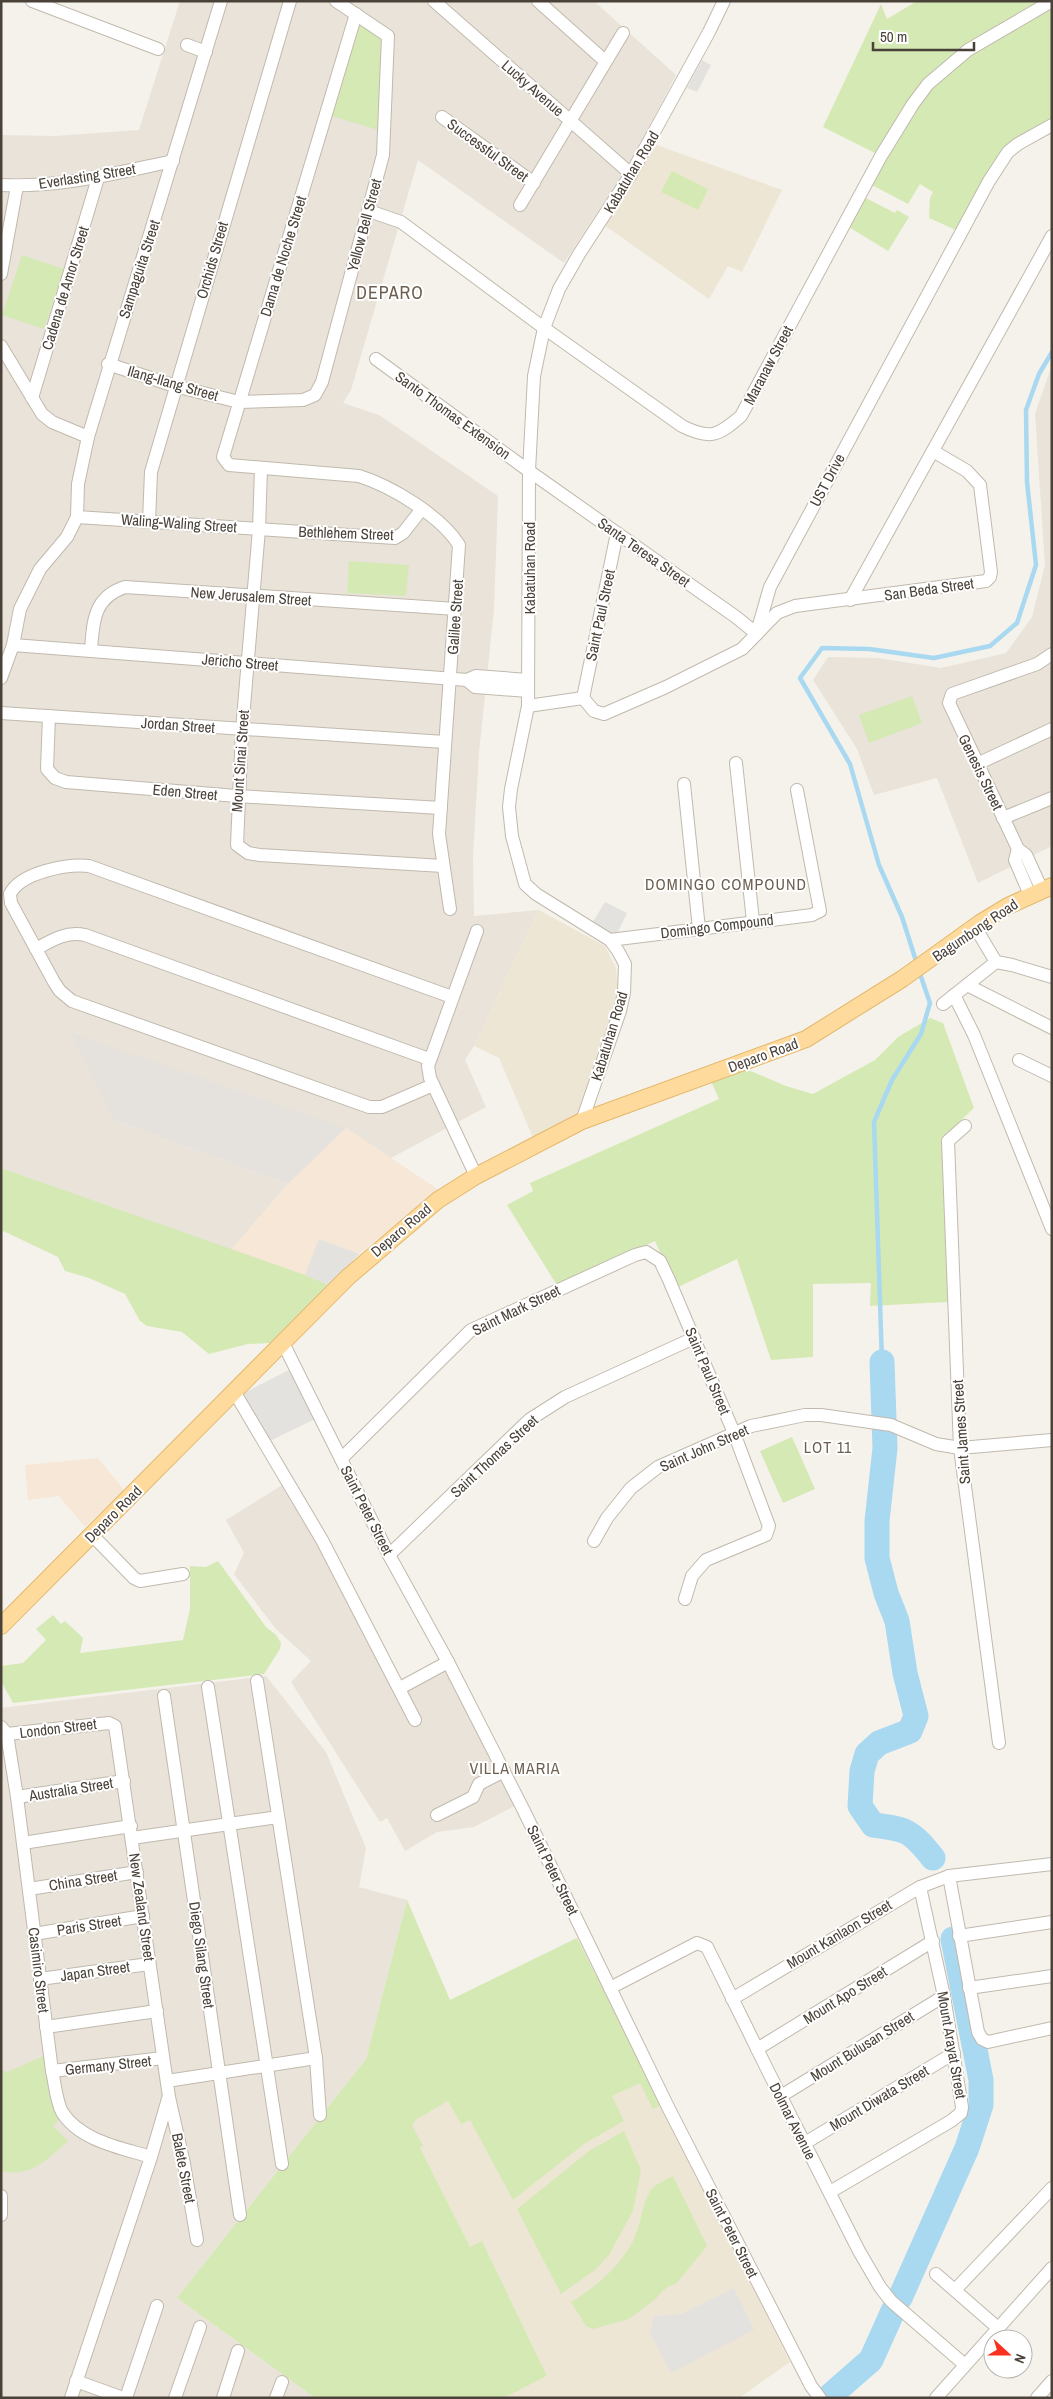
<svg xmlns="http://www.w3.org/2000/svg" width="1053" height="2399" font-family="'Archivo Narrow',sans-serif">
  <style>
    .residential { fill: #e9e3d9 }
    .commercial { fill: #f6e7d7 }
    .industrial { fill: #e5e1dc }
    .education { fill: #eee6d5 }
    .green { fill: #d5e9b5 }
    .parking { fill: #e4e2df }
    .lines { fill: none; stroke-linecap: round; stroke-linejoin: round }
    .stream { stroke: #a9d8f1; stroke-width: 4.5 }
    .river { stroke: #a9d8f1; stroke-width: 25 }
    .minor-casing { stroke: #c1b9ad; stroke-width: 14 }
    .major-casing { stroke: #e4b76b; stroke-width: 18 }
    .minor { stroke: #fff; stroke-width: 12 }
    .major { stroke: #fedb9c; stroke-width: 16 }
    .labels { text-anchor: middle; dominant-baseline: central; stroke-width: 4; stroke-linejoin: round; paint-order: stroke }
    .street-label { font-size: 15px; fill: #4a4239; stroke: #fff }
    .neighbourhood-label { font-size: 16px; letter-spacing: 1px; fill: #6d5f50; stroke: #fff }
    .quarter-label { font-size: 18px; letter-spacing: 1px; fill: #6d5f50; stroke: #fff }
  </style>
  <rect width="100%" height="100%" fill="#f5f2eb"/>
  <g class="residential">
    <polygon points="180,1 594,1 676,75 630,163 564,263 418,160 351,390 343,403 379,415 498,496 494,609 479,753 473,856 474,916 539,910 474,1046 465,1060 486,1107 391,1158 346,1128 114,1120 288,1184 231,1250 1,1168 1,135 55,136 139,130"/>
    <polygon points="1052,365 1052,846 978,883 937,778 874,795 857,749 813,680 828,657 878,658 941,668 1006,653 1032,617 1045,565 1035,414"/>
    <polygon points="284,1484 404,1691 446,1666 517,1805 474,1827 437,1832 405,1851 387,1818 380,1822 291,1682 311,1661 275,1628 234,1574 244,1553 226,1520"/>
    <polygon points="266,1676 326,1752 366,1848 359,1887 407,1900 366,2059 177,2298 315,2398 1,2398 1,1708"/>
  </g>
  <g class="commercial">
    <polygon points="346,1128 439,1190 359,1254 329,1285 231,1250 288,1184"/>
    <polygon points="98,1458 124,1490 85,1527 59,1496 28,1500 25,1465"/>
  </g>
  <polygon class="industrial" points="71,1033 346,1128 288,1184 114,1120"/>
  <g class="education">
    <polygon points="654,144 782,190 742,272 728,266 709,299 604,225"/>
    <polygon points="539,910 605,946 616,968 618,992 579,1119 534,1140 499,1058 474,1046"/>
    <polygon points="407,1900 450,2000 577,1938 790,2362 739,2398 504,2398 547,2376 482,2242 470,2248 409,2128"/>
  </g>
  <g class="green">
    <polygon points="917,1 1052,1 950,64 881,156 823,127 881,4 887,19"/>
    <polygon points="1052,6 1052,120 1026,135 958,231 929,218 930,198 933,192 920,184 908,204 870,184 931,86 972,51"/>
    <polygon points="357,17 386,37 382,131 328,115"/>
    <polygon points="672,171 708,189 698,210 661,192"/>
    <polygon points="862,196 895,213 897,210 909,217 888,251 849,227"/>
    <polygon points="22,255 64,269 44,329 2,315"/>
    <polygon points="349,561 409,565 406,596 347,593"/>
    <polygon points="912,696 922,723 869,743 859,715"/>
    <polygon points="930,1018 943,1023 974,1108 943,1137 948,1302 870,1306 871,1283 813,1284 813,1357 771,1360 737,1259 676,1288 655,1241 558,1287 507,1205 533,1191 530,1183 719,1099 709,1077 741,1067 786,1086 813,1094 875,1060 898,1037"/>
    <polygon points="1,1168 305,1275 329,1285 270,1343 248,1344 209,1354 182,1332 147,1326 140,1321 125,1294 89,1278 65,1271 58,1257 1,1230"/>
    <polygon points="792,1437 815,1489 783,1503 760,1451"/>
    <polygon points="218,1561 266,1627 276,1635 281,1643 280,1649 264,1674 13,1703 1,1681 1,1666 23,1663 46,1640 36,1629 53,1615 61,1624 65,1621 83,1638 80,1653 183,1640 190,1609 190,1566 206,1567"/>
    <polygon points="407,1900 450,2000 577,1938 662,2105 653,2109 640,2083 612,2096 624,2121 584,2144 513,2200 470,2120 461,2124 448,2101 417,2119 412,2125 423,2146 420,2148 470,2247 482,2241 547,2376 504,2398 315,2398 177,2298 366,2059"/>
    <path d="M 46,2055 L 61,2117 L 53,2126 L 68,2141 C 47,2160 30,2178 1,2171 L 1,2070 L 7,2072 Z"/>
    <polygon points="624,2131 641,2170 633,2211 609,2255 595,2270 561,2294 517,2209 589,2151"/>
    <path d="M 673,2176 L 707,2246 L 677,2283 L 666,2288 L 653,2301 L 629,2319 L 593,2329 L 586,2326 L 571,2302 C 596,2287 618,2268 632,2243 C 641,2227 641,2206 650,2191 C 655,2184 665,2180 673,2176 Z"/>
  </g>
  <g class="parking">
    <polygon points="702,60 711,65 697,92 687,88"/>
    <polygon points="605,902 627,913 617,934 612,937 591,925"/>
    <polygon points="319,1239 359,1254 329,1285 305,1275"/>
    <polygon points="289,1370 315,1419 270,1441 242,1394"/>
    <polygon points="734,2288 754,2330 671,2373 650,2333 654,2316 681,2314"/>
  </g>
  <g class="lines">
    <g class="stream">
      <polyline points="917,964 902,917 879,865 850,764 800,678 822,648 869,649 934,658 990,646 1017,623 1036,565 1027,482 1026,410 1039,374 1052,352"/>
      <polyline points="882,1362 874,1122 892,1080 921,1034 930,1003 919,971"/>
    </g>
    <g class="river">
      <path d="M 882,1362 L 885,1448 L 877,1521 L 877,1558 L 886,1593 L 897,1621 L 905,1673 L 916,1716 L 910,1731 L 879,1743 L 867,1754 L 862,1771 L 860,1806 L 873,1825 C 908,1829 911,1831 933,1858"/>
      <polyline points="900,2298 967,2148 981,2105 981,2080 953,1939"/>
      <polyline points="831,2395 871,2360 893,2311"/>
    </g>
    <g class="minor-casing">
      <g id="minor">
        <polyline points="32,1 158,49"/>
        <polyline points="221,1 88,437 78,484 77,517 395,538 403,533 421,510"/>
        <polyline points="434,1 631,174"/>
        <polyline points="538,1 605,61"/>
        <path d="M 356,14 L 223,457 L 229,465 L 359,476 C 391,486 441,516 459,545 L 439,834 L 450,909"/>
        <polyline points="187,45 206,52"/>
        <polyline points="442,117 534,183"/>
        <path d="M 1,185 C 60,188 116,173 173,161"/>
        <polyline points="520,205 623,33"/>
        <path d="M 369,211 L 401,222 L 544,328 L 682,426 C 710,440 718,436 741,416 L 881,156 L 913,104 L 928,84 L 968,50 L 1052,1"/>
        <polyline points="1,274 17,186"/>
        <polyline points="1,346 42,414 52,422 88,437"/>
        <polyline points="376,359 529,471 736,617 757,634"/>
        <polyline points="108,364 175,386 239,402 303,400 315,395 322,382 383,155 388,36 336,1"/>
        <polyline points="32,398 98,178"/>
        <polyline points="261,469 259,529 242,730 237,845 248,853 260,855 443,866"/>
        <polyline points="149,521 151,472 290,1"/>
        <polyline points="850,600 1052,236"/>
        <polyline points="757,632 770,587 989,181 1008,152 1018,144 1052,125"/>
        <polyline points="13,645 467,680 476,676 528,680"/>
        <path d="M 91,650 C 93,621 94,597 125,587 L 456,609"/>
        <polyline points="1,678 13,645 20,609 40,569 67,537 77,517"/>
        <polyline points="467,680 475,687 528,691"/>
        <polyline points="583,698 594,711 604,714 666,687 742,649 777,613 795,606 986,581 990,577 991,572 980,485 967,471 933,451"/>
        <polyline points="583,698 617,533"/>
        <polyline points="528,706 583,698"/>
        <polyline points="1,713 445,742"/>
        <polyline points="49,716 47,769 55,778 66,782 237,796 441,808"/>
        <polyline points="736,763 753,921"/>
        <polyline points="977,764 1052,729"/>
        <polyline points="684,784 699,929"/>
        <polyline points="1003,818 1052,798"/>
        <polyline points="1018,849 1015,860 1030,895"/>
        <polyline points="1042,890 1026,855 1018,849 949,703 952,694 1037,664 1052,654"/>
        <polyline points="975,927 996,962"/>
        <polyline points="610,940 812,915 820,911 797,790"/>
        <path d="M 36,949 C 52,940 66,931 85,935 L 429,1059"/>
        <polyline points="967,985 1052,1028"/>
        <polyline points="954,995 974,1035 1052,1229"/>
        <polyline points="943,1004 996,962 1012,965 1052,977"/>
        <polyline points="1019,1060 1052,1076"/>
        <path d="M 433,1085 L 382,1107 L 369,1107 L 72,1001 L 60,991 L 54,982 L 11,903 L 10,894 C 21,872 67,864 89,866 L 452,997"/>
        <polyline points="582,1121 620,1011 624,993 625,964 618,951 610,940 536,894 525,884 512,836 509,807 511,789 528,706 529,471 534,376 544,328 559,289 579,254 631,174 709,32 724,1"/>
        <polyline points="965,1126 948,1141 960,1448 999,1743"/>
        <polyline points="476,1176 430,1078 428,1066 477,931"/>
        <polyline points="283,1343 389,1555 448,1662 524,1811 669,2109 811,2386 820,2398"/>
        <polyline points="235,1393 322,1540 415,1720"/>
        <polyline points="341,1459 471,1330 635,1255 646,1252 660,1261 669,1280 734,1433 769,1526 766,1535 706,1560 692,1576 685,1599"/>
        <polyline points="92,1535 134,1578 140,1581 183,1574"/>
        <polyline points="594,1541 607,1518 631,1488 658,1467 751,1426 805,1415 821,1415 891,1425 936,1444 960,1448 1052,1440"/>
        <polyline points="389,1555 529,1420 565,1397 694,1338"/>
        <polyline points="257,1681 316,2058 320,2115"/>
        <polyline points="208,1687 282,2164"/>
        <polyline points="400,1688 448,1662"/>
        <polyline points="164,1696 240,2215"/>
        <path d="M 1,1727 L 7,1734 L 17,1797 L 52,2071 C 55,2083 56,2101 62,2112 C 80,2141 122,2148 151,2157"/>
        <polyline points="7,1734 109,1723 115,1726 169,2097 184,2164 197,2240"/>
        <polyline points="17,1797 124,1781"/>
        <polyline points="437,1815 473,1797 479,1784 504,1771"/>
        <polyline points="132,1838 278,1817"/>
        <polyline points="23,1843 131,1826"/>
        <polyline points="949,1876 978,2032 982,2039 988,2042 1052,2028"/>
        <polyline points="29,1889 137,1872"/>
        <polyline points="34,1934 143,1916"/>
        <polyline points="959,1936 1052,1922"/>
        <polyline points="40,1979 149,1964"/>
        <polyline points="610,1988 697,1943 707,1947 769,2073 859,2251 880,2287 891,2301 965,2365"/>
        <polyline points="969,1988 1052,1976"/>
        <polyline points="732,1999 920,1887 949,1876 1052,1864"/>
        <polyline points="46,2027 157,2011"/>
        <polyline points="757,2049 933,1941"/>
        <polyline points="52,2071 163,2058"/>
        <polyline points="167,2081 316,2058"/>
        <polyline points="781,2096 944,1996"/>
        <polyline points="805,2143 954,2053"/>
        <polyline points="830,2192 951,2121 961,2113 962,2107 944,1996 920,1887"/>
        <polyline points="1,2196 1,2215"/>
        <polyline points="936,2274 998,2328"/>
        <polyline points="955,2290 1052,2188"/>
        <polyline points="76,2381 123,2398"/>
        <polyline points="71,2398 151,2157 168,2099"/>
        <polyline points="126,2398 157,2306"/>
        <polyline points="175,2398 200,2327"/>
        <polyline points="223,2398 238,2351"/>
        <polyline points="276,2398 282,2382"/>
        <polyline points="936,2398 1052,2268"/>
        <polyline points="1037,2398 1052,2381"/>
      </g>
    </g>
    <g class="major-casing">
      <polyline id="major" points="1,1626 348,1277 438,1200 476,1176 582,1121 806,1039 902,979 980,923 1008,906 1052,886"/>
    </g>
    <use href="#minor" class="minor"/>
    <use href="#major" class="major"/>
  </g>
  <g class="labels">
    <g class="street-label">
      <text transform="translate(533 88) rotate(41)">Lucky Avenue</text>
      <text transform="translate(488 150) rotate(36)">Successful Street</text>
      <text transform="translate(631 172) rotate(-59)">Kabatuhan Road</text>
      <text transform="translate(87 176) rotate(-9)">Everlasting Street</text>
      <text transform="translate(364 225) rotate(-75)">Yellow Bell Street</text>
      <text transform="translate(283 256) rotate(-73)">Dama de Noche Street</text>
      <text transform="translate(212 260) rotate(-74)">Orchids Street</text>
      <text transform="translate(139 269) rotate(-72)">Sampaguita Street</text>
      <text transform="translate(65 288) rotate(-73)">Cadena de Amor Street</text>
      <text transform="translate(768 365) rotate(-62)">Maranaw Street</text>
      <text transform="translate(173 383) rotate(16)">Ilang-Ilang Street</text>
      <text transform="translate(453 415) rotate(36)">Santo Thomas Extension</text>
      <text transform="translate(827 480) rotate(-62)">UST Drive</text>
      <text transform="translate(179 523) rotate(4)">Waling-Waling Street</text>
      <text transform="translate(346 533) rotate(2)">Bethlehem Street</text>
      <text transform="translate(644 552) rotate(35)">Santa Teresa Street</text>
      <text transform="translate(529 568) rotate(-90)">Kabatuhan Road</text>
      <text transform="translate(929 589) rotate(-8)">San Beda Street</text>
      <text transform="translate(251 596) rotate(4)">New Jerusalem Street</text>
      <text transform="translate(600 615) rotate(-78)">Saint Paul Street</text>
      <text transform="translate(455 617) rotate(-86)">Galilee Street</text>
      <text transform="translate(240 662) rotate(5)">Jericho Street</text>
      <text transform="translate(178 725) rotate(4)">Jordan Street</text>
      <text transform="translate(240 761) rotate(-86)">Mount Sinai Street</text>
      <text transform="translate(981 772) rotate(64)">Genesis Street</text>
      <text transform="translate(185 792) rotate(5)">Eden Street</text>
      <text transform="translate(717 926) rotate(-7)">Domingo Compound</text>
      <text transform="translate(975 930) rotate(-34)">Bagumbong Road</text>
      <text transform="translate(609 1036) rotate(-73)">Kabatuhan Road</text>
      <text transform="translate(763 1055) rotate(-20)">Deparo Road</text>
      <text transform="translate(401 1230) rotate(-40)">Deparo Road</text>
      <text transform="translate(516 1310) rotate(-26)">Saint Mark Street</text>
      <text transform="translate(708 1371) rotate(67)">Saint Paul Street</text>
      <text transform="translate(961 1432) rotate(-94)">Saint James Street</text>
      <text transform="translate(704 1448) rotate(-24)">Saint John Street</text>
      <text transform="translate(494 1456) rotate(-43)">Saint Thomas Street</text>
      <text transform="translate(367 1510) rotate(63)">Saint Peter Street</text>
      <text transform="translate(113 1514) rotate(-45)">Deparo Road</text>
      <text transform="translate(58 1728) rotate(-7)">London Street</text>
      <text transform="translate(71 1789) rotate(-9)">Australia Street</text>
      <text transform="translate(553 1870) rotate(64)">Saint Peter Street</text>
      <text transform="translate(83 1880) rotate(-9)">China Street</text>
      <text transform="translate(142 1907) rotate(82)">New Zealand Street</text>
      <text transform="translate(89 1925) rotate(-9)">Paris Street</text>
      <text transform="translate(839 1934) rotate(-31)">Mount Kanlaon Street</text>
      <text transform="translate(202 1955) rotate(82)">Diego Silang Street</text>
      <text transform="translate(39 1970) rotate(83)">Casimiro Street</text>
      <text transform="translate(95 1971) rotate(-8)">Japan Street</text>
      <text transform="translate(845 1995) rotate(-32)">Mount Apo Street</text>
      <text transform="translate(952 2045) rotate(80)">Mount Arayat Street</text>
      <text transform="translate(862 2046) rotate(-32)">Mount Bulusan Street</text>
      <text transform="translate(108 2065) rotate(-6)">Germany Street</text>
      <text transform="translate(879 2098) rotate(-31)">Mount Diwata Street</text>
      <text transform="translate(793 2121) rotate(63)">Dolmar Avenue</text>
      <text transform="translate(184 2168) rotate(79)">Balete Street</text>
      <text transform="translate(732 2233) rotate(63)">Saint Peter Street</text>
    </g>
    <g class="neighbourhood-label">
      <text x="726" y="884">DOMINGO COMPOUND</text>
      <text x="828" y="1447">LOT 11</text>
      <text x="515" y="1768">VILLA MARIA</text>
    </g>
    <g class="quarter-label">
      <text x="390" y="292">DEPARO</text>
    </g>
  </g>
  <rect width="1053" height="2399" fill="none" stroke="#4a4239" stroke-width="5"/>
  <g transform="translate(1008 2354) rotate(111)"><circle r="24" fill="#ffffff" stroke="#b7b3b0"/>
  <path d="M0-4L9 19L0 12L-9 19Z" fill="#f9311f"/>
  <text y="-8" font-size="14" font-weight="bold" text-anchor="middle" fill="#4a4239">N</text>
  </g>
  <path d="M873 42v8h101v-8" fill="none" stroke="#4a4239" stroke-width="2.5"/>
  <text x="880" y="42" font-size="15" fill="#4a4239" stroke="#ffffff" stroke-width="4" paint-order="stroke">50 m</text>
</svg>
